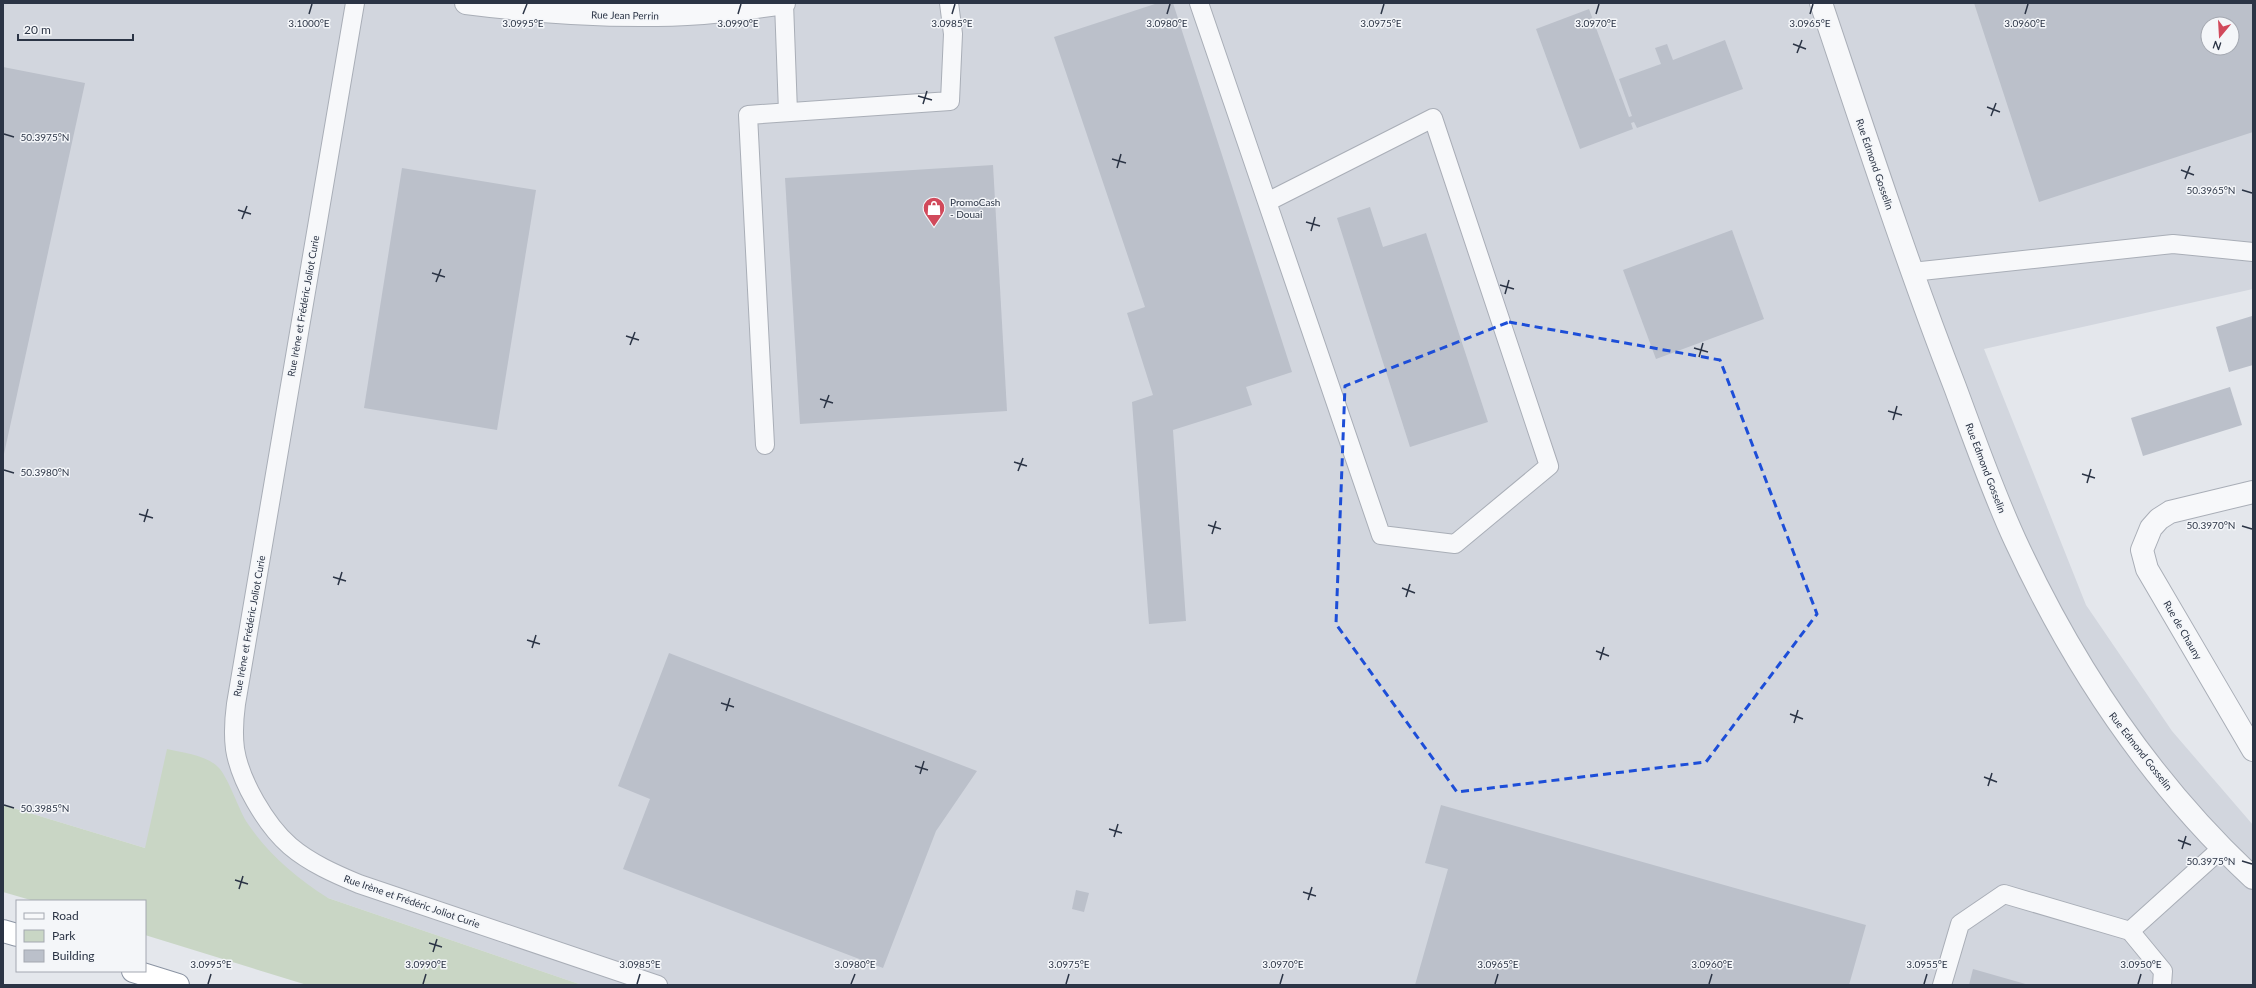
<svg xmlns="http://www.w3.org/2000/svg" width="2256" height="988" font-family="Lato,sans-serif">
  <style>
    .built { fill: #d2d6de; fill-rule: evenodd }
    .green { fill: #c9d6c5 }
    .building { fill: #bbc0ca; fill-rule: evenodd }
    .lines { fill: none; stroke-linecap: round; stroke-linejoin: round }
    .service-casing { stroke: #a9aeb7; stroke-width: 20 }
    .minor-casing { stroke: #a9aeb7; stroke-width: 24 }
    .motorway-casing { stroke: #8b94a3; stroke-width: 24 }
    .service { stroke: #f7f8fa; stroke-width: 18 }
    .minor { stroke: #f7f8fa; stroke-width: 22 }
    .motorway { stroke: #fff; stroke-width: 22 }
    .marked { fill: none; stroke: #1d4ed8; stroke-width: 3; stroke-dasharray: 8 5; stroke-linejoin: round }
    .ticks { fill: none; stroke: #2b3445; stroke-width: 1.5 }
    .labels { text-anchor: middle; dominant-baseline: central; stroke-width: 3; stroke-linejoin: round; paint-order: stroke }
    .street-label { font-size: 10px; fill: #2b3445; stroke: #f4f6f9 }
    .poi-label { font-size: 10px; fill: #2b3445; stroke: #f4f6f9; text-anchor: start }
    .ticks-label { font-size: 10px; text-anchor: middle; fill: #2b3445; stroke: #f4f6f9; stroke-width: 3; stroke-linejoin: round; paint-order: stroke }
  </style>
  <rect width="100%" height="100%" fill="#e4e7ec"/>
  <path class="built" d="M 3,3 L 2253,3 L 2253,289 L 1984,349 L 2086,605 L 2172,731 L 2253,825 L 2253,985 L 582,985 L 328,898 L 145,848 L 3,805 ZM 2208,24 L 2232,24 L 2232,48 L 2208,48 Z"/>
  <path class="green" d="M 167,749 C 183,753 206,755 218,767 C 228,776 239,811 248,824 C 269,855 297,878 328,898 L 582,985 L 307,985 L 145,935 L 145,901 L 34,901 L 3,892 L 3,805 L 145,848 Z"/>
  <g class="building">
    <polygon points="1158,3 1173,3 1292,372 1246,387 1252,405 1173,430 1186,621 1149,624 1132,402 1153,395 1127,313 1145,307 1054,37"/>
    <path d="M 1974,3 L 2253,3 L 2253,132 L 2039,202 ZM 2208,24 L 2232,24 L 2232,48 L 2208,48 Z"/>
    <polygon points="1589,9 1629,117 1632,116 1619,79 1661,64 1655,48 1667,44 1673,60 1725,40 1743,89 1637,128 1634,122 1631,123 1633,129 1580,149 1536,29"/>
    <polygon points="3,67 85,83 4,454 3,454"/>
    <polygon points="993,165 1007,411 800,424 785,178"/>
    <polygon points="402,168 536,190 497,430 364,408"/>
    <polygon points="1370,207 1383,247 1426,233 1488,422 1410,447 1337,218"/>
    <polygon points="1732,230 1764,319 1656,359 1623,270"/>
    <polygon points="2252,316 2253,365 2229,372 2216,327"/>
    <polygon points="2230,387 2242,425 2143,456 2131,418"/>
    <polygon points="669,653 977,771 936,831 883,968 623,869 650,799 618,786"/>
    <polygon points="1441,805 1866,925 1849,985 1415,985 1448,869 1425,863"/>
    <polygon points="1076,890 1089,893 1084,912 1072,909"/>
    <polygon points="1973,969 2029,985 1969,985"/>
  </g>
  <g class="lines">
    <g class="service-casing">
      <g id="service">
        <path d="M 355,3 L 236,704 C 234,719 233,734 235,749 C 240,781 266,825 290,846 C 310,863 335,874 359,884 L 658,985"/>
        <polyline points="784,3 788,112"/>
        <polyline points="1199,3 1381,535 1455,544 1549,466 1433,118 1267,202"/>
        <polyline points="1912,272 2173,244 2253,252"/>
        <polyline points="765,445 748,115 950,101 953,34 949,3"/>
        <polyline points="2130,931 2222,848"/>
        <polyline points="1942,985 1960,924 2004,894 2130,931 2163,971 2162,985"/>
      </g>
    </g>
    <g class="minor-casing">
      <g id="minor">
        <path d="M 466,3 C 529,11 593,16 657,15 C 699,15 742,9 784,3"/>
        <path d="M 1821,3 C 1864,131 1906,261 1955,387 C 1974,438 1992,490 2015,540 C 2073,666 2151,783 2253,878"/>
        <polyline points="2253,492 2170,512 2159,519 2151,528 2142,550 2147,569 2253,750"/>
      </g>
    </g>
    <g class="motorway-casing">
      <g id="motorway">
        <polyline points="3,931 17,935"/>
        <polyline points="133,971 178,985"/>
      </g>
    </g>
    <use href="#service" class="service"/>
    <use href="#minor" class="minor"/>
    <use href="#motorway" class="motorway"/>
  </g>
  <path class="marked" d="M 1509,322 L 1720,360 L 1817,614 L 1706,762 L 1457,792 L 1336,624 L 1345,386 Z"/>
  <path class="ticks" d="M 309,14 L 312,4M 523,14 L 527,4M 738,14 L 741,4M 952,14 L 955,4M 1167,14 L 1170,4M 1381,14 L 1384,4M 1596,14 L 1599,4M 1810,14 L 1813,4M 2025,14 L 2028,4M 1793,44 L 1806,49M 1797,53 L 1802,40M 918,96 L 932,100M 923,104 L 927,91M 1987,107 L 2000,112M 1991,116 L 1996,103M 4,134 L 14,137M 1112,159 L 1126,163M 1117,168 L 1121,154M 2181,170 L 2194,175M 2185,179 L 2190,166M 2242,190 L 2252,193M 238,210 L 251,214M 242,219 L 247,206M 1306,222 L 1320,226M 1311,231 L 1315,217M 432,273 L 445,277M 436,282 L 441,269M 1500,285 L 1514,289M 1505,294 L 1509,280M 626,336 L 639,340M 630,345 L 635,332M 1694,348 L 1708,352M 1699,357 L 1703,343M 820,399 L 833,403M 824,408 L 829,395M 1888,411 L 1902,415M 1893,420 L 1897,406M 1014,462 L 1027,466M 4,470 L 14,473M 1018,471 L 1023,458M 2082,474 L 2095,478M 2087,483 L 2091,469M 139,514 L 153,518M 144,522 L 148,509M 1208,525 L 1221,529M 2242,526 L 2252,529M 1212,534 L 1216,521M 333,577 L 346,581M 338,585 L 342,572M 1402,588 L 1415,593M 1406,597 L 1410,584M 527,640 L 540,644M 532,648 L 536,635M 1596,651 L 1609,656M 1600,660 L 1604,647M 721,703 L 734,707M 726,711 L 730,698M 1790,714 L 1803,719M 1794,723 L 1798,710M 915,766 L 928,770M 920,774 L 924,761M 1984,777 L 1997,782M 1988,786 L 1992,773M 4,805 L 14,808M 1109,829 L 1122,833M 1114,837 L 1118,824M 2178,840 L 2191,845M 2182,849 L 2186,836M 2242,861 L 2252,864M 235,880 L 248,884M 239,889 L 243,876M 1303,892 L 1316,896M 1308,900 L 1312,887M 429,943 L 442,947M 433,952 L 437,939M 208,984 L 211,974M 423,984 L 426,974M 637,984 L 640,974M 851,984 L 855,974M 1066,984 L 1069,974M 1280,984 L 1283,974M 1495,984 L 1498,974M 1709,984 L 1712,974M 1924,984 L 1927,974M 2138,984 L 2141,974"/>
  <defs>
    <g id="shop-pin" transform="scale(1.15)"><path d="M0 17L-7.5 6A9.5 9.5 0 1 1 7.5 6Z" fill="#d1495b" stroke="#f4f6f9"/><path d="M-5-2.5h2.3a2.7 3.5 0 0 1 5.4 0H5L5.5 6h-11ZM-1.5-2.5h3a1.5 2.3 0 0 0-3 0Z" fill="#fff"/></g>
  </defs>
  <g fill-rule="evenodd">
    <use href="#shop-pin" x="934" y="208"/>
  </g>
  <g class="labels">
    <g class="street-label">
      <text transform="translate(625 15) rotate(1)">Rue Jean Perrin</text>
      <text transform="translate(1875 164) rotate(71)">Rue Edmond Gosselin</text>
      <text transform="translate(303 306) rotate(-80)">Rue Irène et Frédéric Joliot Curie</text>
      <text transform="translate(1986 468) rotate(69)">Rue Edmond Gosselin</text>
      <text transform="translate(249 626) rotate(-80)">Rue Irène et Frédéric Joliot Curie</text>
      <text transform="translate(2183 630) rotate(60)">Rue de Chauny</text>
      <text transform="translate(2141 751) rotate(52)">Rue Edmond Gosselin</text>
      <text transform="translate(412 901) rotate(19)">Rue Irène et Frédéric Joliot Curie</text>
    </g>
    <g class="poi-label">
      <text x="950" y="202">PromoCash<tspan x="950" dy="12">- Douai</tspan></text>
    </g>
  </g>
  <g class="ticks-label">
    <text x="309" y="27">3.1000°E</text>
    <text x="523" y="27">3.0995°E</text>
    <text x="738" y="27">3.0990°E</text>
    <text x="952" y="27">3.0985°E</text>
    <text x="1167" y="27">3.0980°E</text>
    <text x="1381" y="27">3.0975°E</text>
    <text x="1596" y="27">3.0970°E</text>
    <text x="1810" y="27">3.0965°E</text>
    <text x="2025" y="27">3.0960°E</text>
    <text x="45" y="141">50.3975°N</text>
    <text x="2211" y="194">50.3965°N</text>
    <text x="45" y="476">50.3980°N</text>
    <text x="2211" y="529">50.3970°N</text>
    <text x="45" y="812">50.3985°N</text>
    <text x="2211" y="865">50.3975°N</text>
    <text x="2141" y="968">3.0950°E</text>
    <text x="211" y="968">3.0995°E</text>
    <text x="426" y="968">3.0990°E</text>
    <text x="640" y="968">3.0985°E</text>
    <text x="855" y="968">3.0980°E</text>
    <text x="1069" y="968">3.0975°E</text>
    <text x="1283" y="968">3.0970°E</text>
    <text x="1498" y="968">3.0965°E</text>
    <text x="1712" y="968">3.0960°E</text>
    <text x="1927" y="968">3.0955°E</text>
  </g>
  <rect width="2256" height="988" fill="none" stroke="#2b3445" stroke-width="8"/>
  <rect x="16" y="900" width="130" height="72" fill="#f4f6f9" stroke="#a4a8b1"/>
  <rect x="24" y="913" width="20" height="6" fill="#f7f8fa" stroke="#a4a8b1"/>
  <text x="52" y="920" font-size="12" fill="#2b3445">Road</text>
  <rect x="24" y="930" width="20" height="12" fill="#c9d6c5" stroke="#a4a8b1"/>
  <text x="52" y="940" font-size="12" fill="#2b3445">Park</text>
  <rect x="24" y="950" width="20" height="12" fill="#bbc0ca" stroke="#a4a8b1"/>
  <text x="52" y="960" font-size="12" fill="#2b3445">Building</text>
  <g transform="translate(2220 36) rotate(198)"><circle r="19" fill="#f4f6f9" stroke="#a4a8b1"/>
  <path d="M0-3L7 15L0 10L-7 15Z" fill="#d1495b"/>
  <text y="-6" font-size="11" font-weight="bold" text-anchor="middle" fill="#2b3445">N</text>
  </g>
  <path d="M18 34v6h115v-6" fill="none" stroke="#2b3445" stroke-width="2"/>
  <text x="24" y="34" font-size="12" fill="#2b3445" stroke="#f4f6f9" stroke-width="3" paint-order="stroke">20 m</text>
</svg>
